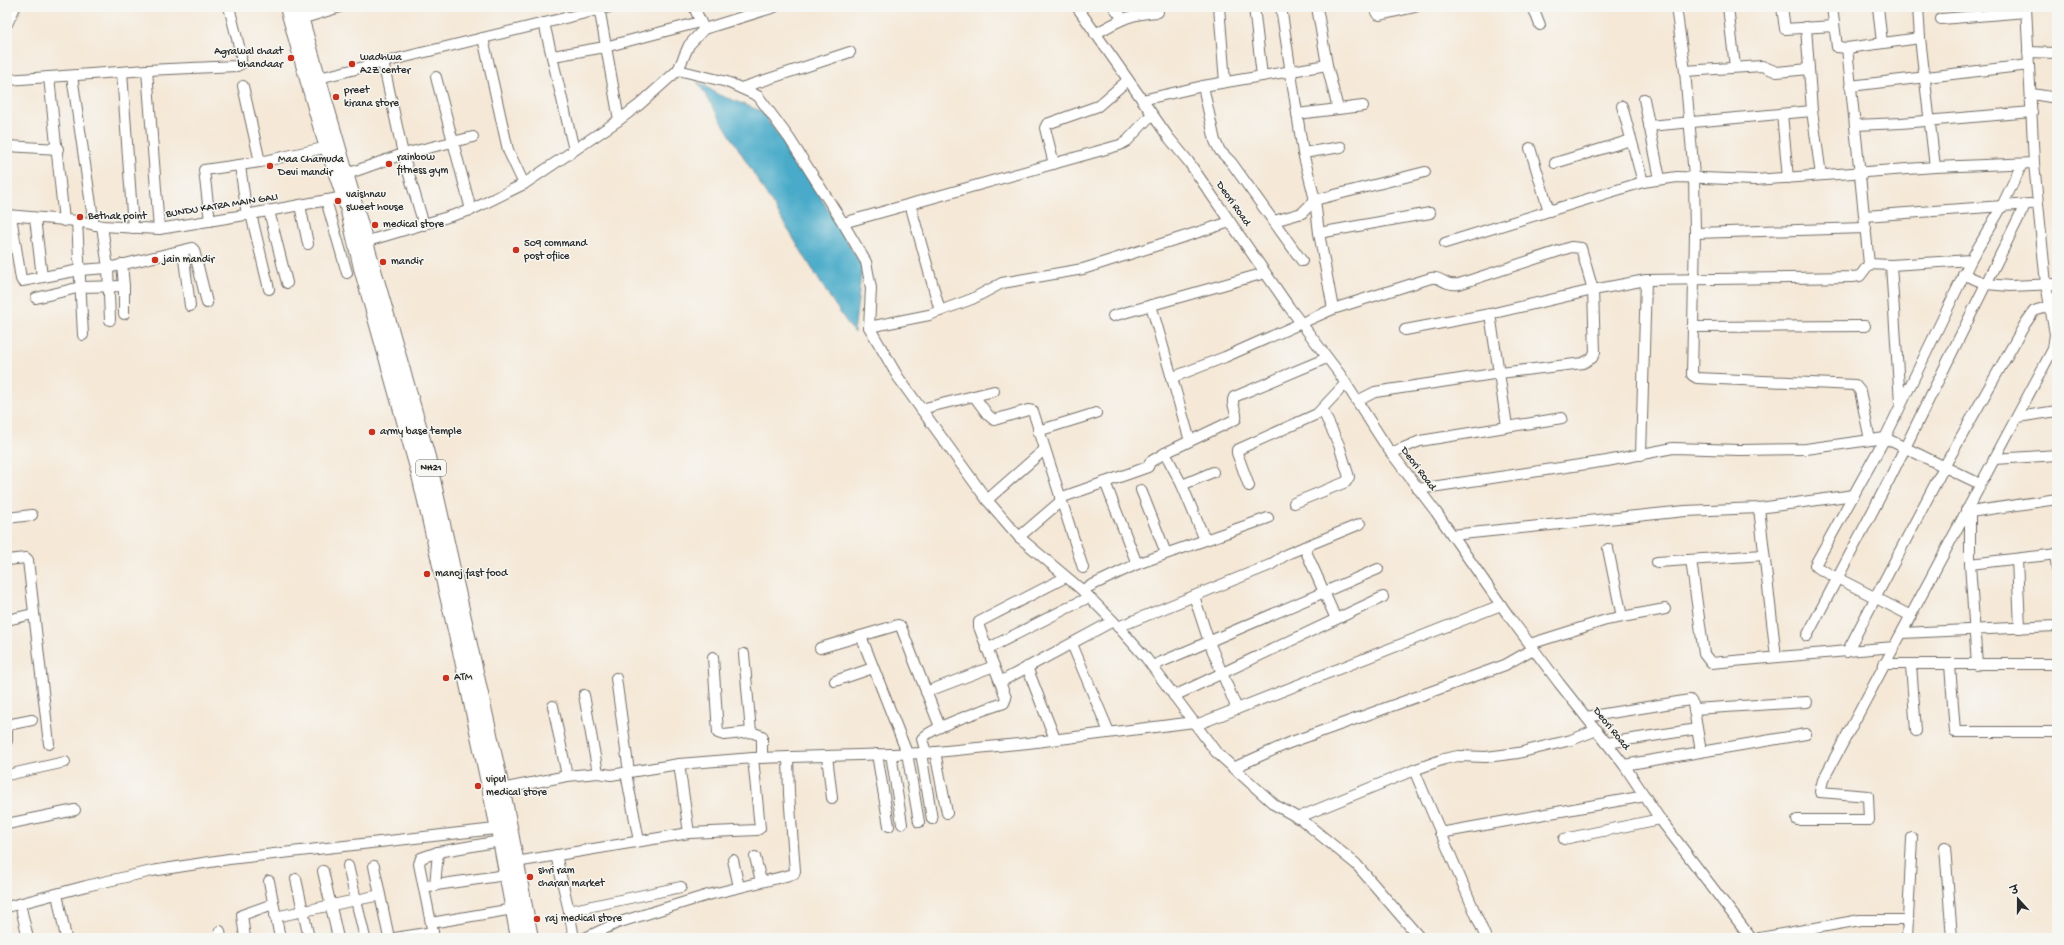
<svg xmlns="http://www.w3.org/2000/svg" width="2064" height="945" font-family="'Gochi Hand','Playpen Sans Deva',sans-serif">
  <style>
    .water { fill: #4aabc9; stroke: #3a6b7a }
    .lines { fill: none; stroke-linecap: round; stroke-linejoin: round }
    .minor-casing { stroke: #726d67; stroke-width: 12 }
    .highway-casing { stroke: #726d67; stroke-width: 16 }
    .minor { stroke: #fff; stroke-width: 10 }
    .highway { stroke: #fff; stroke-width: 14 }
    .poi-dot { fill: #c8321e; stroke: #f6f6f2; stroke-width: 1.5 }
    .labels { text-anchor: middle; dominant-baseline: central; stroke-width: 3; stroke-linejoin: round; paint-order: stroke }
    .shield { fill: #f6f6f2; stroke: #686867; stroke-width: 1 }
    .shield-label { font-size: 10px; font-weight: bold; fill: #2b2b2b }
    .poi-label { font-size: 11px; fill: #2b2b2b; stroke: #f6f6f2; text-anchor: start }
    .street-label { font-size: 11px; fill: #2b2b2b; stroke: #f6f6f2 }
  </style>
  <rect width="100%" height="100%" fill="#f6f6f2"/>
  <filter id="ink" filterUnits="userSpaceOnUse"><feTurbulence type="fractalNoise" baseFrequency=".025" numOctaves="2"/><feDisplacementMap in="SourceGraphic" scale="8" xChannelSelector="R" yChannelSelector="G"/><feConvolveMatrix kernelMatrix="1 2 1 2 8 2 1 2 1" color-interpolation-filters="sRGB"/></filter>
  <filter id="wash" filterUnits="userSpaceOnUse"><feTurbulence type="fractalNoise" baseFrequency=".012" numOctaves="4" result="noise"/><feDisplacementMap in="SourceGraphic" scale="16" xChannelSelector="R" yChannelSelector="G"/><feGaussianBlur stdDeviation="0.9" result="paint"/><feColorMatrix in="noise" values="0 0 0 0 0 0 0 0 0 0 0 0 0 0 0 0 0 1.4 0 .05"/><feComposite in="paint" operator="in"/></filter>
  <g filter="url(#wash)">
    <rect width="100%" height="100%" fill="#f5e8d7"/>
    <polygon class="water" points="697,81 719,95 761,111 798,162 838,225 862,267 854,333 827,293"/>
  </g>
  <g filter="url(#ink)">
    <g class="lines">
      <g class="minor-casing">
        <g id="minor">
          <polyline points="599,7 619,120"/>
          <polyline points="694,7 703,27"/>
          <polyline points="1077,7 1169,138 1188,161 1289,307 1339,373 1386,446 1436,512 1508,615 1559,683 1624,765 1660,819 1751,938"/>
          <polyline points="1114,7 1123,19"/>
          <polyline points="1219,7 1225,82"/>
          <polyline points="1254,7 1262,76"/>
          <polyline points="1281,7 1303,153 1315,200 1425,172"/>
          <polyline points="1374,7 1377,14 1380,15 1415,7"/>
          <polyline points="1533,7 1540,25"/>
          <polyline points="1676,7 1685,71 1762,66 1777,72 1809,69"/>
          <polyline points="1728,7 1735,67"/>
          <polyline points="1782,7 1785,29 1834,26"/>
          <polyline points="1832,7 1837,47 1847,48 1920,38"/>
          <polyline points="1878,7 1882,43"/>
          <polyline points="1918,7 1920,38 1935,167"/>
          <polyline points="301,19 340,7"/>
          <polyline points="1941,19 2026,12"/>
          <polyline points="544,23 574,150"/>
          <polyline points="7,24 15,7"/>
          <polyline points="1806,27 1812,111 1821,175"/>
          <path d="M 1095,34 C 1120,20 1129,14 1158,12"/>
          <polyline points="483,38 508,150 524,184"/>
          <polyline points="1847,48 1869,264 1891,265 1971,260"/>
          <polyline points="2028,52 2057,53"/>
          <polyline points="553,56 605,47 700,22"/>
          <polyline points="383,62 403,154 424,225"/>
          <polyline points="1327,65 1338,109"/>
          <polyline points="147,70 159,229"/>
          <polyline points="678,70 727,82 758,96 789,138 843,223 866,262 871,288 869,327 898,377 987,500 1019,537 1082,590 1113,621 1146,658 1216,752 1275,805 1302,820 1356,864 1420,938"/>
          <polyline points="1685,71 1694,176 1695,233 1692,375 1697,378 1855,385 1860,391 1870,440"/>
          <polyline points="122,72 133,228"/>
          <polyline points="72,76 94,225"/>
          <polyline points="49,77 64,221"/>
          <polyline points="436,77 471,210"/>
          <polyline points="319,78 610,7"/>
          <polyline points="7,80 147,70 237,66 241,64 241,54 229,7"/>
          <polyline points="243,86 260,162"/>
          <polyline points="1203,86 1215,141 1220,151 1231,162 1302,261"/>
          <polyline points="1850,86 2029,65"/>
          <polyline points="741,88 850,52"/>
          <polyline points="2032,94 2057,98"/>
          <polyline points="1644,99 1660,179"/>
          <polyline points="1142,100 1203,86 1327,65 1317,7"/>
          <polyline points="1622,106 1643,182"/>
          <polyline points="1297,114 1363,106"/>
          <polyline points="1782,114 1788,178"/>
          <polyline points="1855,125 1901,123 2032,112"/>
          <polyline points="1649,126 1812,111"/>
          <polyline points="7,146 58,149"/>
          <polyline points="1530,148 1549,211"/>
          <polyline points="1303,153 1341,147"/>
          <polyline points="1555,163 1631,140"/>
          <polyline points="1054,164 1045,128 1047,124 1098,106 1128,80"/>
          <polyline points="240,166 247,215"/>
          <polyline points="347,174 403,154 473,137"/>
          <polyline points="326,200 347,273"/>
          <polyline points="1315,200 1319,233 1333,309"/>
          <polyline points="910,204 940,311"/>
          <polyline points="300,205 308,244"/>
          <polyline points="269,211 287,283"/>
          <polyline points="251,214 269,289"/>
          <polyline points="7,215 77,221 102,226 159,229 251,214 344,197"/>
          <polyline points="11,216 21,279 22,281 80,270 108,268 192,248 194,250 207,303"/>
          <polyline points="1865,216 2030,204"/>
          <polyline points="35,218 42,277"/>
          <polyline points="77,221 83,335"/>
          <polyline points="210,221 204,170 260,162 328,147"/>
          <polyline points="1274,221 1302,213 1315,200"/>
          <polyline points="843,223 1120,145 1127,141 1152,114"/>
          <polyline points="102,226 108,268 110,320"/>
          <polyline points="1319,233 1430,213"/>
          <polyline points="1695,233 1866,228"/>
          <polyline points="361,243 471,210 524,184 619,120 639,105 678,70 689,45 704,29 775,7"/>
          <polyline points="1445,243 1643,182 1677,177 1755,180 1935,167 2034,163"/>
          <polyline points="183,251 190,306"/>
          <polyline points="122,264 124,286"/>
          <polyline points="1891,265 1900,403"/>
          <polyline points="1963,274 1986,284 2010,286 2057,284"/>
          <polyline points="1646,280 1853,277 1860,276 1869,264"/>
          <polyline points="36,298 81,287 124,286 124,314"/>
          <polyline points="1151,305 1190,441"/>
          <polyline points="1490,314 1507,426"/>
          <polyline points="1113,316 1265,273"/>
          <polyline points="869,327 929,315 972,299 1002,283 1083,269 1230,222"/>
          <polyline points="1692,327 1865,326"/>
          <path d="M 1171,378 L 1225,357 L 1333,309 L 1431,278 C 1443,276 1442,286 1459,284 L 1571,247 L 1581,248 L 1593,290 L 1490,314 L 1405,330"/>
          <polyline points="974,396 988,415 994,420 1028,410 1033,411 1083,568"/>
          <polyline points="1357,401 1375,392 1500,373 1583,363 1592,358 1595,352 1593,290 1646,280 1641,455"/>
          <polyline points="921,409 994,391"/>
          <polyline points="2018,417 2057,411"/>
          <polyline points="1038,431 1096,413"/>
          <polyline points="1391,453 1420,441 1562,418"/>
          <polyline points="1994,459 2057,455"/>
          <path d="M 1213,472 L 1182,485 L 1165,453 L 1236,419 C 1238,412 1230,404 1234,397 L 1327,358"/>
          <polyline points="1105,482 1137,564"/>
          <polyline points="1182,485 1205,540"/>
          <polyline points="1249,486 1237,453 1237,450 1317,414 1346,383"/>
          <polyline points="1418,489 1607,461 1673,448 1740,450 1806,449 1885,438 1980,484"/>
          <polyline points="1141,490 1166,553"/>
          <polyline points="1060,498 1145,468 1148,467 1150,462 1165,453"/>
          <polyline points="987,500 1044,450"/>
          <polyline points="1294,503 1346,482 1349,477 1339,445 1322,409"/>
          <polyline points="1759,508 1776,657"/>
          <polyline points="1966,510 1970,512 2057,499"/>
          <polyline points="1970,512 1970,564 1977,665"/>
          <polyline points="7,518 32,515"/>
          <polyline points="1452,535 1685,511 1759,508 1854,495"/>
          <polyline points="1019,537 1061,501"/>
          <polyline points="1304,547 1336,619"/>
          <polyline points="1608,549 1622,617"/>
          <polyline points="2055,554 2057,569"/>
          <polyline points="2017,559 2020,628"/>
          <polyline points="7,560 26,558 28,560 49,744"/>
          <polyline points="1691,560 1704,654 1711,663 1894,647"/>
          <polyline points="1657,562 1764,555"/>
          <polyline points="1970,564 2057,554"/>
          <polyline points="1082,590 1137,564 1268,518"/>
          <polyline points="1194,596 1209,642 1237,709"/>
          <polyline points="1911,616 1816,567 1815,565 1885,438 1971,260 2001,208 2022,164"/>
          <polyline points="7,620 33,614"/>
          <polyline points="1118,627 1270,565 1287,554 1360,524"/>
          <polyline points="1902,633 2057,626"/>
          <polyline points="861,636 907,753 919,822"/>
          <polyline points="1807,636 1889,480 2025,205"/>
          <polyline points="1072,644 1109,732"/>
          <polyline points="1530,644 1606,620 1665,609"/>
          <polyline points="820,648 898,625 901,627 940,727"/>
          <polyline points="987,649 1089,597"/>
          <polyline points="1847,652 1944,467 2025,324 2034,311 2050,306"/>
          <polyline points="744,654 751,732"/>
          <polyline points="713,657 718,733 724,735 751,732 762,736 762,758"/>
          <polyline points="1884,664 2057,664"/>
          <polyline points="1911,665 1916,731"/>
          <polyline points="1950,665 1955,732 2057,732"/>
          <polyline points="1152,666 1378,569"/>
          <polyline points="1027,667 1055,739"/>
          <polyline points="616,678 629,772"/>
          <polyline points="835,681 873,668"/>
          <polyline points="1000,682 979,627 979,622 1066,577"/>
          <polyline points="926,692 994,666"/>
          <polyline points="584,695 598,773"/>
          <polyline points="1174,696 1383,597"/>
          <polyline points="553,706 567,776"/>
          <polyline points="1694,709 1807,702"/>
          <polyline points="1586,717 1690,700 1693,704 1701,752"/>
          <polyline points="7,725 32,720"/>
          <polyline points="1196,725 1501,605"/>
          <polyline points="7,730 7,741"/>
          <polyline points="1607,743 1697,729"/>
          <polyline points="935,752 947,813"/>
          <polyline points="921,753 932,819"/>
          <path d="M 926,753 L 922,739 C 929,728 989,708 1004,703 L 1006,698 L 1000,682 L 1113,621"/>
          <polyline points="877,754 889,826"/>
          <polyline points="891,754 902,824"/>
          <polyline points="827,756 832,798"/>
          <polyline points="1624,765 1806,734"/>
          <polyline points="1233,768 1289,743 1505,665 1533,649"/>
          <polyline points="1414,770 1486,938"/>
          <polyline points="626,773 639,841"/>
          <polyline points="7,775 65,762"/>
          <polyline points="496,790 567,776 598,773 611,775 679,764 753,758 926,753 1028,743 1194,722"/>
          <polyline points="1297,818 1414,770 1444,759 1458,756 1486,757 1518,753 1571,740 1597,730"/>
          <polyline points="1797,820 1869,820 1868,796 1820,792 1823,780 2053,349 2055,334 2046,284 2034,163 2026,7"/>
          <polyline points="7,824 75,810"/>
          <polyline points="689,833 757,830 760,828 753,758"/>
          <polyline points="1440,833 1645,796"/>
          <polyline points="1564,839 1660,819"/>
          <polyline points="1945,847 1952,938"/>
          <polyline points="556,855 569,911 681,887"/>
          <polyline points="755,857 761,881"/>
          <polyline points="733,860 739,887"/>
          <polyline points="510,863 689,833 679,764"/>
          <polyline points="348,866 365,938"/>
          <polyline points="374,866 389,938"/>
          <polyline points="323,871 338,938"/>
          <polyline points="296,879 309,938"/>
          <polyline points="269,881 280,938"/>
          <polyline points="429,886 506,875"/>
          <polyline points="435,886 438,852 506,840"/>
          <polyline points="57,894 66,938"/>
          <polyline points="20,904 28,938"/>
          <polyline points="7,907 86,886 152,871 229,859 504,828"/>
          <polyline points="569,911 574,938"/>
          <polyline points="275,917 380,895"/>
          <polyline points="431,923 513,909"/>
          <polyline points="220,931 221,938"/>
          <polyline points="245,938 242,915 273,904"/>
          <polyline points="395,938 433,932"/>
          <polyline points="434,938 419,864 421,858 438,852"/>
          <polyline points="585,938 617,923 708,895 794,874 795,871 789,794 788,757"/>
          <polyline points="1760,938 1860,920 1907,920"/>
          <polyline points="1907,938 1912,838"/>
        </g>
      </g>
      <g class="highway-casing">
        <g id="highway">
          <polyline points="287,7 321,129 347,207 361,268 418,471 461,656 498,829 518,938"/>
          <polyline points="298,7 428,457 506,806 531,938"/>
        </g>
      </g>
      <use href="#minor" class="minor"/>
      <use href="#highway" class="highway"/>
    </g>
  </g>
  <g class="poi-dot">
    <circle cx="291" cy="58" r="4"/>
    <circle cx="352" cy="64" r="4"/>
    <circle cx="336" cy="97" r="4"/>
    <circle cx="389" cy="164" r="4"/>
    <circle cx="270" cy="166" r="4"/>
    <circle cx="338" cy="201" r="4"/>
    <circle cx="80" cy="217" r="4"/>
    <circle cx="375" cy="225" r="4"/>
    <circle cx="516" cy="250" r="4"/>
    <circle cx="155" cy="260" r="4"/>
    <circle cx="383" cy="262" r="4"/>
    <circle cx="372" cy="432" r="4"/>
    <circle cx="427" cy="574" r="4"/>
    <circle cx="446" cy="678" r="4"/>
    <circle cx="478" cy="786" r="4"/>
    <circle cx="530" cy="877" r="4"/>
    <circle cx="537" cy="919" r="4"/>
  </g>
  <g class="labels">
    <rect class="shield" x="416" y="460" width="30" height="16" rx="3"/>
    <g class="shield-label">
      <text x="431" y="468">NH21</text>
    </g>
    <g class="poi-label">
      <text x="283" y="52" text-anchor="end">Agrawal chaat<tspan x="283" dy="13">bhandaar</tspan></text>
      <text x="360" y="58">wadhwa<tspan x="360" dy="13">A2Z center</tspan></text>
      <text x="344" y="91">preet<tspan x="344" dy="13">kirana store</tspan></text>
      <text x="397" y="158">rainbow<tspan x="397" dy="13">fitness gym</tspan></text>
      <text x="278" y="160">Maa Chamuda<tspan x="278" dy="13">Devi mandir</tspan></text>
      <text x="346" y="195">vaishnau<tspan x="346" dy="13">sweet house</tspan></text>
      <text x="88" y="217">Bethak point</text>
      <text x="383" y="225">medical store</text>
      <text x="524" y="244">509 command<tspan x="524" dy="13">post ofiice</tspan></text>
      <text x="163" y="260">jain mandir</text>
      <text x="391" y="262">mandir</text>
      <text x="380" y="432">army base temple</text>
      <text x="435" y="574">manoj fast food</text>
      <text x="454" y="678">ATM</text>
      <text x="486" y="780">vipul<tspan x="486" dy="13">medical store</tspan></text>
      <text x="538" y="871">shri ram<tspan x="538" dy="13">charan market</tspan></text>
      <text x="545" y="919">raj medical store</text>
    </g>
    <g class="street-label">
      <text transform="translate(1233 204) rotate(55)">Deori Road</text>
      <text transform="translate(222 206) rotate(-9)">BUNDU KATRA MAIN GALI</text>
      <text transform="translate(1418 469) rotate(53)">Deori Road</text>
      <text transform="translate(1611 729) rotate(51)">Deori Road</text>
    </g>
  </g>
  <rect width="2064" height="945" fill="none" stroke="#f6f6f2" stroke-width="24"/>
  <g transform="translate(2018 899) rotate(339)" stroke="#f6f6f2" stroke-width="3" paint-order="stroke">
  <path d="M0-3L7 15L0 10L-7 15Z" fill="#2b2b2b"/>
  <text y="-6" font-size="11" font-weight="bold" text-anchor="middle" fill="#2b2b2b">उ</text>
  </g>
</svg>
